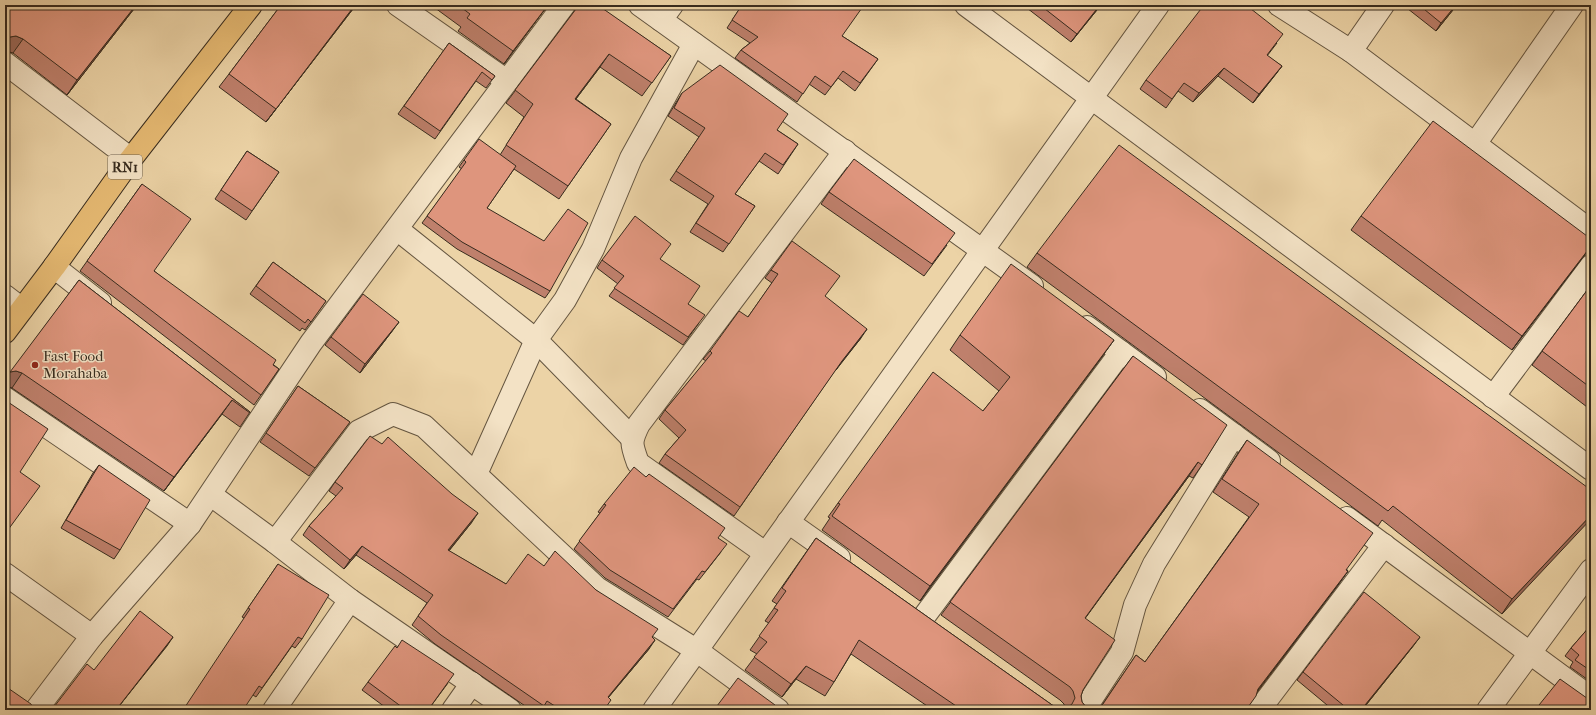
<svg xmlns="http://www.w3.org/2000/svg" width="1596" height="715" font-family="'IM FELL French Canon',serif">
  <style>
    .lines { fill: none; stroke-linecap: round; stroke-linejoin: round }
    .street-casing { stroke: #645540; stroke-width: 24 }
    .highway-casing { stroke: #372b1e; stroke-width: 24 }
    .street { stroke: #f3e2c5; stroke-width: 22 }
    .highway { stroke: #e6ba73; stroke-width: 22 }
    .wall { fill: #bf806c; stroke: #372b1e }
    .shaded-wall { fill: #9b6858; stroke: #372b1e }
    .building { fill: #de957d; stroke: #372b1e }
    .poi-dot { fill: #8f2418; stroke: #f3e2c5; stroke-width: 1.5 }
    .labels { text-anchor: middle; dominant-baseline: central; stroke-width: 3; stroke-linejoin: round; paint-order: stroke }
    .shield { fill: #f3e2c5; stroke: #6f6250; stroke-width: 1 }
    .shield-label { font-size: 14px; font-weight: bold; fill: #372b1e }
    .poi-label { font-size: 15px; fill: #372b1e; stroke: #f3e2c5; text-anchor: start }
  </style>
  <rect width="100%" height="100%" fill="#ecd3a6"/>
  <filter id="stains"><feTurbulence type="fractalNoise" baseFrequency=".005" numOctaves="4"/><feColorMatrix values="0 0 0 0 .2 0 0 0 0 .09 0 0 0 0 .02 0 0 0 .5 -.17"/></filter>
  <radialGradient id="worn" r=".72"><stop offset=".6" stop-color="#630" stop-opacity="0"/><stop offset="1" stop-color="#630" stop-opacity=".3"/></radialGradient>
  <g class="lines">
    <g class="street-casing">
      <g id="street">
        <polyline points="398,5 507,81"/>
        <polyline points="640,5 1032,286"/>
        <polyline points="966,5 1591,469"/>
        <polyline points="1279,5 1351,51 1383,5"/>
        <polyline points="661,20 672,5"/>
        <polyline points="1351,51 1591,231"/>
        <polyline points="5,63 131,159"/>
        <polyline points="1475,144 1572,5"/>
        <polyline points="397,229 536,340 632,438"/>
        <polyline points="54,267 100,303"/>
        <polyline points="5,296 22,309"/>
        <polyline points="1087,327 1155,377"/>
        <polyline points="1493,397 1591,266"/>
        <polyline points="5,398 190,524"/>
        <polyline points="1200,410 1269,461"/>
        <polyline points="476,474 536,340 565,300 593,249 631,158 694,44"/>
        <polyline points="211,495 275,542 350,600 510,710"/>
        <polyline points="1347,518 1591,698"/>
        <polyline points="788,522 839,558"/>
        <polyline points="275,542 359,431 393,414 424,426 597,588 696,650 778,710"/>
        <path d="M 765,553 L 638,463 C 631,444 630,442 639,424 L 845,151"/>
        <polyline points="5,574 92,636"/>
        <polyline points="923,618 1121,352"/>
        <polyline points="36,710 92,636 190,524 311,343 564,5"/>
        <polyline points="274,710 350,600"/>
        <polyline points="453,710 472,683"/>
        <polyline points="654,710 1158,5"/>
        <polyline points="1084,710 1122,652 1135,605 1154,564 1234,435"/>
        <polyline points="1259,710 1384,545"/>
        <polyline points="1488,710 1591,570"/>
      </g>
    </g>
    <g class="highway-casing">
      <polyline id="highway" points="5,332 54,267 131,159 251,5"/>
    </g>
    <use href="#street" class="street"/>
    <use href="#highway" class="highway"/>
  </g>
  <g class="wall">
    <polygon points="5,5 137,5 67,95 13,53 6,51 5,51"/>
    <polygon points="281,5 356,5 266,122 219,87 229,74"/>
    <polygon points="431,5 548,5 504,64 458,31 461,27"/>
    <polygon points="576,5 605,5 602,9 671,56 642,96 600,67 576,99 611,124 559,199 514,169 487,208 550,291 545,298 457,249 422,223 462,169 459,167 464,160 500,155 524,117 506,103 575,11"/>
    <polygon points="742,5 842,36 878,59 855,91 838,78 825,95 809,84 797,102 735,58 741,50 750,43 727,28"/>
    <polygon points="1023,5 1101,5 1071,42"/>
    <polygon points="1403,5 1457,5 1436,31"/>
    <polygon points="449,43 495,76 486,88 476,81 435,139 398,114"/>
    <polygon points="1277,43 1267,56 1282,66 1253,103 1218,76 1193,102 1178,91 1166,108 1140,89 1146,80"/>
    <polygon points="682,93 777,130 798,144 778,174 759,161 735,194 755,206 723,252 690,232 708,204 670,180 699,137 668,116 677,101"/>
    <polygon points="247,151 279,172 246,220 215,199"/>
    <polygon points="142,184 154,271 279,369 254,405 80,271"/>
    <polygon points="829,192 947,245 924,276 821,204"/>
    <polygon points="1361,216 1591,246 1512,350 1351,230"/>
    <polygon points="1037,253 1591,490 1502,614 1382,520 1378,526 1027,267"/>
    <polygon points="660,259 688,304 699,323 683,345 609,296 618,284 597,268 602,260"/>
    <polygon points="273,262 326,301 305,330 302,328 300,331 250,294"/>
    <polygon points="771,270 825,297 861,338 836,369 734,516 659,463 665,454 679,438 659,419 665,410 706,361 703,359 710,351 748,317 772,283 765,278"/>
    <polygon points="79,280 250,412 240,427 222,414 164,491 12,388 6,386 5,386 5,380"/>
    <polygon points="1591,285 1591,410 1532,365"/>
    <polygon points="393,330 360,373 325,345 331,337"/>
    <polygon points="960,335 1104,354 920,601 822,530 830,518 828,517 838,503 983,411 999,391 950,350"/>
    <polygon points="1133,356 1202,465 1193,478 1189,476 1085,618 1083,690 1081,696 1082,702 1086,707 1093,709 1099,708 1102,705 1136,655 1145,662 1249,517 1213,492 1238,453 1247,440 1348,571 1338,585 1258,691 1246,710 933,710 851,654 834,682 825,696 796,679 782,697 745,670 757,654 750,650 769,623 765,621 777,604 772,601 816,538 1055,707 1062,709 1065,709 1064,704 1060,700 941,615"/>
    <polygon points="298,386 350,422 309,476 260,442"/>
    <polygon points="99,465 120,550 114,559 61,528 93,473"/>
    <polygon points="335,482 472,522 449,551 506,584 544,566 596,590 652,638 649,649 608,698 604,710 542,710 541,709 531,710 435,644 412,625 427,603 356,555 344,569 303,535 309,526 336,496 329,491"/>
    <polygon points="604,504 718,538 721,552 699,580 697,579 668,617 605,578 574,549 600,513 598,512"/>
    <polygon points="278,564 302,639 295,648 292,646 256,697 253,695 244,618 242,617"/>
    <polygon points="1591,625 1591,682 1570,667 1573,662 1565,656 1571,648"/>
    <polygon points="1414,645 1362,710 1333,710 1297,680 1303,672"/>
    <polygon points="397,648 448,683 428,710 389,710 362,690 368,682"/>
  </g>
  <g class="shaded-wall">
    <polygon points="136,5 137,5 67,95 77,80"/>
    <polygon points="355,5 356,5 266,122 276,109"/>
    <polygon points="548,5 504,64 513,51"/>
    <polygon points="1100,5 1101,5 1071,42 1077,34"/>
    <polygon points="1456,5 1457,5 1436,31 1441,23"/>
    <polygon points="16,36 23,39 13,53 6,51 5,51 5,44 10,37"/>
    <polygon points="609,54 600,67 566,112 575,99"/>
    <polygon points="1282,66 1276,74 1253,103 1259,94"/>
    <polygon points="1224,68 1218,76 1193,102 1199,93"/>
    <polygon points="1591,246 1584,256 1512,350 1522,336"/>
    <polygon points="399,322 393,330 360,373 365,364"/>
    <polygon points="867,329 861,338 836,370 842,361"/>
    <polygon points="1114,340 1104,354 920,601 930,586"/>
    <polygon points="16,371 22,373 12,388 6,386 5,386 5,380 10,372"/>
    <polygon points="232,400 222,414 164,491 174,477"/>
    <polygon points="1198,462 1189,476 1076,631 1085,618"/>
    <polygon points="478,513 472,522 442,559 448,550"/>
    <polygon points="1591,515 1591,519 1502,614 1512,599"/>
    <polygon points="362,546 356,555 344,569 350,560"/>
    <polygon points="1348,571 1338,585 1249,702 1258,689"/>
    <polygon points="173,637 167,646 116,710"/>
    <polygon points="1420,637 1414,645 1362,710 1361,710"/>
    <polygon points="655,640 649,649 601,706 608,697"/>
    <polygon points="806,666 796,679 782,697 791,684"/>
  </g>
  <g class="building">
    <polygon points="5,5 136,5 77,80 23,39 16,36 10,37 5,34"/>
    <polygon points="281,5 355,5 276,109 229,74"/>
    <polygon points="458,5 548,5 513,51 467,18 470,14"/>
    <polygon points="579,5 604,5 602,8 671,56 652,83 609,54 575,99 611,124 568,186 506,145 533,104 515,90"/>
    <polygon points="742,5 864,5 842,36 878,59 860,83 843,71 831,87 815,76 803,94 741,50 758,37 732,20"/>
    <polygon points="1040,5 1100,5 1077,34"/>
    <polygon points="1204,5 1246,5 1283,34 1267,55 1282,66 1259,94 1224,68 1199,93 1184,83 1172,99 1146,80"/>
    <polygon points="1419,5 1456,5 1441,23"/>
    <polygon points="449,43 495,76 492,80 482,72 440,131 404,106"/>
    <polygon points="720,65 788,114 777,130 798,144 783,165 765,153 735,194 755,206 729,244 696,223 714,196 676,171 705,128 674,108 682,93"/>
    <polygon points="1433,121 1591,239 1591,246 1522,336 1361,216"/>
    <polygon points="479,139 516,166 487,208 544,241 568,209 588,223 550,291 462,242 427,216 466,162 464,160"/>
    <polygon points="1119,145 1591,490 1591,515 1512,599 1393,506 1388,511 1037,253"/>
    <polygon points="247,151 279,172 252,211 221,190"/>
    <polygon points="854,159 955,233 932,264 829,192"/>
    <polygon points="142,184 191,219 154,271 276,360 273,365 279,369 261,395 87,261"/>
    <polygon points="635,216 671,244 660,259 700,286 688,304 705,315 688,337 614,288 624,276 602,260"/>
    <polygon points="792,241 840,276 825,296 867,329 842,361 740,507 665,454 686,430 665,410 712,353 710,351 739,311 748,317 778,274 771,270"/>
    <polygon points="273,262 326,301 311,322 308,319 305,323 256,286"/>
    <polygon points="1011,264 1114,340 930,586 832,516 840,504 838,503 933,372 983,411 1010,377 960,335"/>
    <polygon points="79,280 250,412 250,413 232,400 174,477 22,373 16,371 10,372"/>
    <polygon points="1591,285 1591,388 1542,351"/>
    <polygon points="363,294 399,322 365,364 331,337"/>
    <polygon points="1133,356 1227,425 1202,465 1198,462 1085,618 1115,640 1083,690 1081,696 1082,702 1086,707 1093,709 1099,708 1103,704 1136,655 1145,662 1259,504 1222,479 1247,440 1373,533 1346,570 1348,571 1258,689 1256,696 1246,710 962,710 859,640 834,682 806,666 791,684 754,657 767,642 759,636 778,610 774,608 786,591 782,588 816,538 1055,707 1062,709 1067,708 1072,704 1075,698 1073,691 1070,687 950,602"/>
    <polygon points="298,386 350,422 315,468 266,433"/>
    <polygon points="5,400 48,429 20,472 40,486 5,534"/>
    <polygon points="370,436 382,444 388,437 452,494 478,513 448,550 506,584 528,554 544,566 555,551 596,590 658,629 652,637 655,640 608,697 611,700 604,710 561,710 547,701 544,706 441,635 418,616 433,595 362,546 350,560 309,526 343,488 335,482"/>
    <polygon points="99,465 150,500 120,550 66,520"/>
    <polygon points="634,467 646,477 649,474 725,528 718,538 727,544 705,572 702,571 673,609 610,570 579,541 606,505 604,504"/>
    <polygon points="278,564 329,595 302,639 298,637 262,688 259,686 243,710 183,710 250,609 248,608"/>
    <polygon points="1364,592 1420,637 1361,710 1349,710 1303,672"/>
    <polygon points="140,611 173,637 119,706 125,710 50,710 54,707 87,664 94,670"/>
    <polygon points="1591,625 1591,671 1575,660 1579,655 1571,648"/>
    <polygon points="402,640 454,674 428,710 406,710 368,682 395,646 397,648"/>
    <polygon points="738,678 775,705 771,710 714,710"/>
    <polygon points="1560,679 1591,701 1591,710 1535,710"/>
    <polygon points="5,686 31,704 34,710 5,710"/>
  </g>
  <circle class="poi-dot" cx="35" cy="365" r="4"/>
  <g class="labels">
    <rect class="shield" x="108" y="155" width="34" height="24" rx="3"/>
    <g class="shield-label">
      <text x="125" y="167">RN1</text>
    </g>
    <g class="poi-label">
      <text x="43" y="356">Fast Food<tspan x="43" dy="17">Morahaba</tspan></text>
    </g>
  </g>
  <rect width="1596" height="715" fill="none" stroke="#ecd3a6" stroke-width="20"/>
  <rect x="6" y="6" width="1584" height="703" fill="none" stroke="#372b1e" stroke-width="2"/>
  <rect x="10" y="10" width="1576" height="695" fill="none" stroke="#372b1e"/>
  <rect width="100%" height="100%" filter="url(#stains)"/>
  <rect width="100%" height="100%" fill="url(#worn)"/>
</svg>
